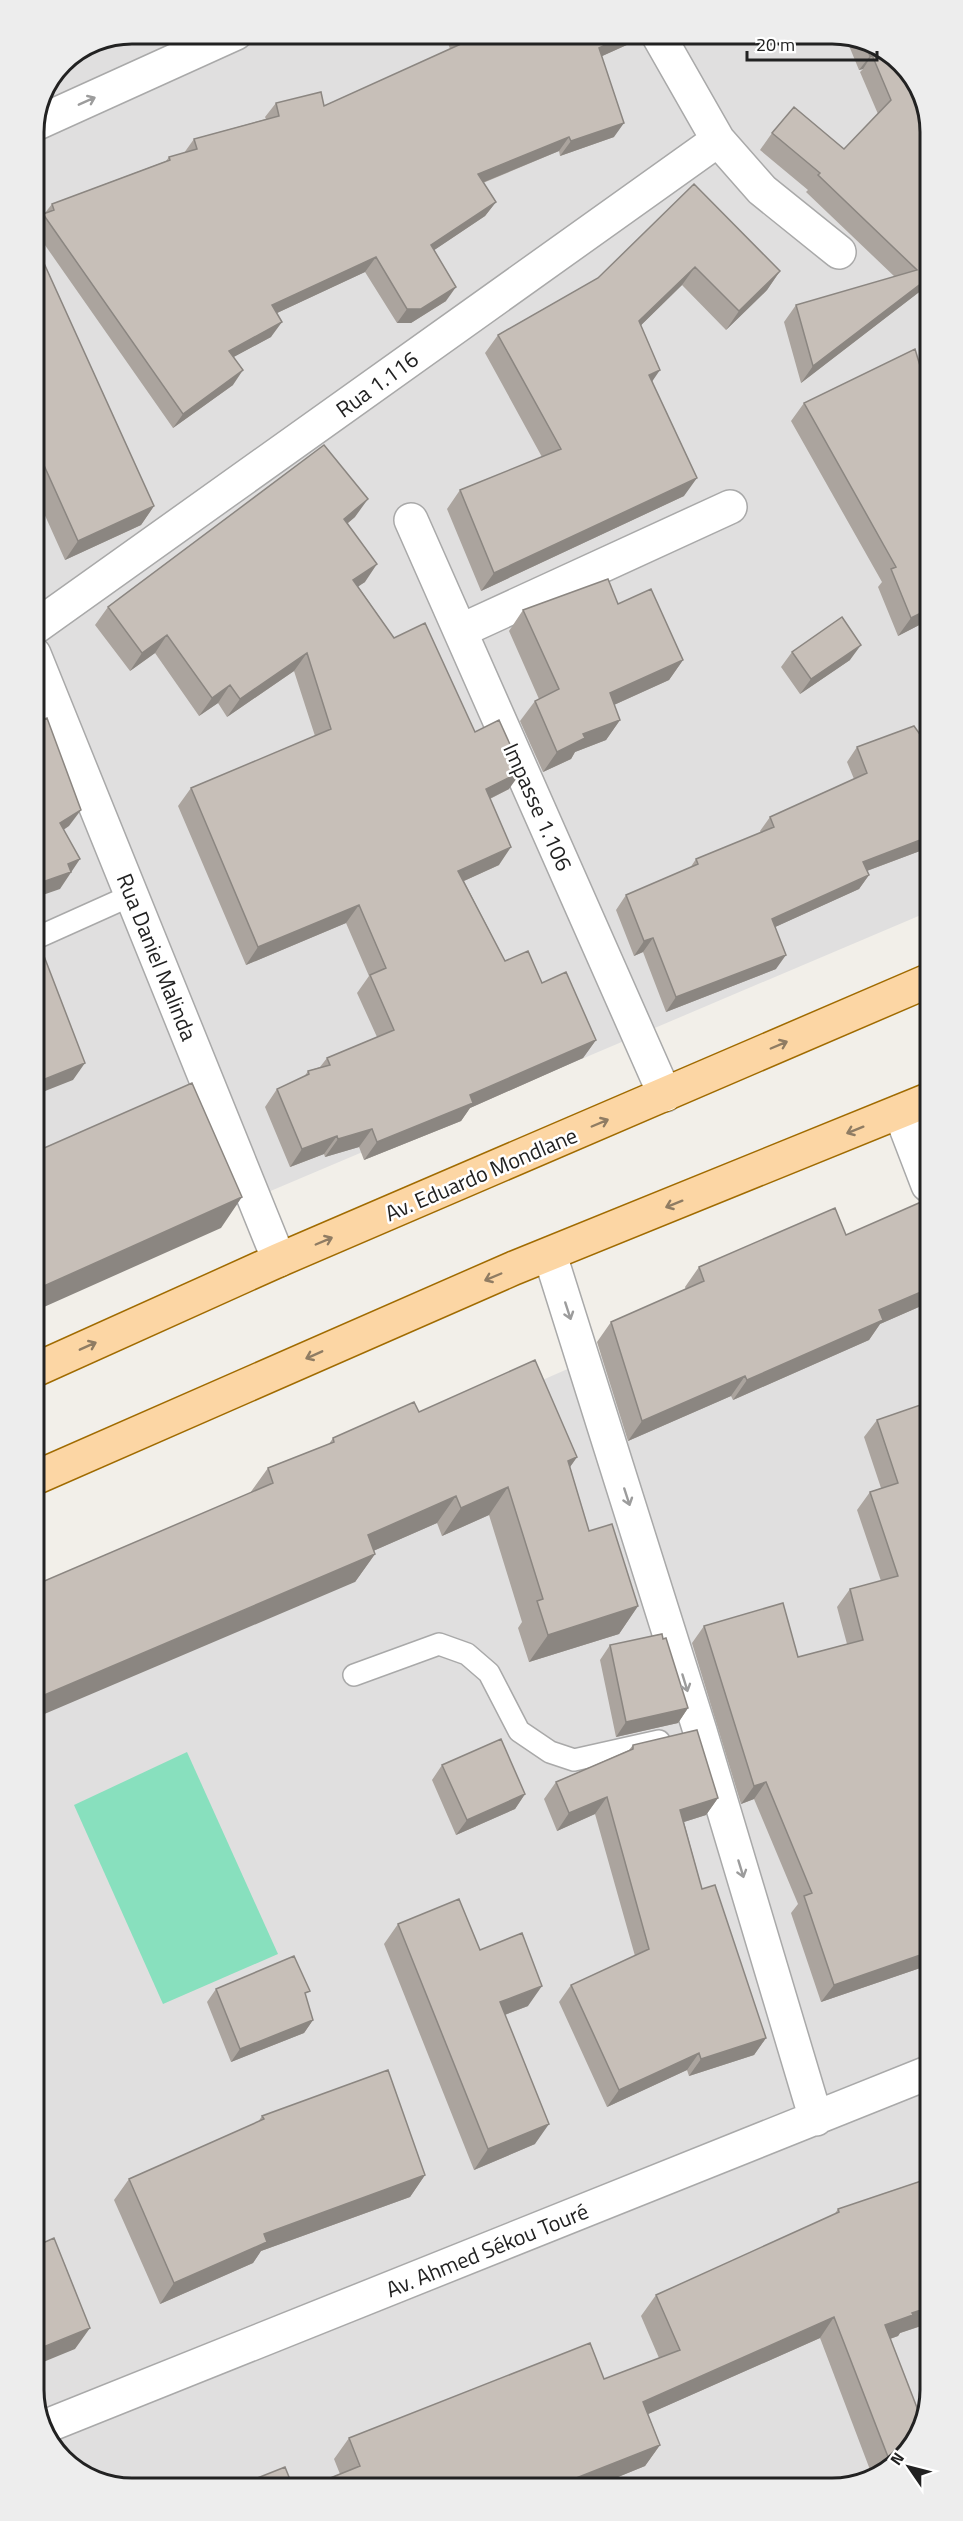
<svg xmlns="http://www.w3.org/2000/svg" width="963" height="2521" viewBox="0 0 963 2521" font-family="'Titillium Web',sans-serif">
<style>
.residential{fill:#e0dfdf}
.pitch{fill:#88e0be}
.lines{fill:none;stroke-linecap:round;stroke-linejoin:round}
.lane-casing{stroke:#a9a9a9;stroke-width:24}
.street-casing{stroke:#a9a9a9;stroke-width:36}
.primary-casing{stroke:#a06b00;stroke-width:36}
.lane{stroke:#fff;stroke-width:21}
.street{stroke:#fff;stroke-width:33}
.primary{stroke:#fcd6a4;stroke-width:33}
.wall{fill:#aba49e}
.shaded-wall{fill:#8b8681}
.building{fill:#c7bfb8;stroke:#8b8681;stroke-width:1.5}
.oneway{stroke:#9c9c9c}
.oneway2{stroke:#8f7c63}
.labels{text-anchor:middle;stroke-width:5;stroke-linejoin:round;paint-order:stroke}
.street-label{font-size:22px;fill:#222;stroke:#fff}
.rim{fill:none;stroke:#222;stroke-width:3}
</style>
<rect width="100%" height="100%" fill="#f2efe9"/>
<path class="residential" d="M131,33H839L896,57L927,105L928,912L35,1291L33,125L62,61Z
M928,1210L930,2390L910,2449L858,2485L124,2488L67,2464L36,2416L35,1604Z"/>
<path class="pitch" d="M187,1752L278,1954L163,2004L74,1805Z"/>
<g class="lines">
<defs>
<path id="lane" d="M34,939L132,895
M354,1675L439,1644L467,1654L489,1673L519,1731L550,1752L574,1760L659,1741"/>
<path id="street" d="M657,33L718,140L762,190L839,252
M33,125L236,33
M411,520L665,1095
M34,628L718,140
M460,631L730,507
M34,654L279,1260
M900,1112L928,1185
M550,1255L700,1731L816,2119
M44,2427L930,2072"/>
<path id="primary" d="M35,1370L279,1260L928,981
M35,1478L514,1268L928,1100"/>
</defs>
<use href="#lane" class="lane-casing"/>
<use href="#street" class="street-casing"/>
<use href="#primary" class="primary-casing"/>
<use href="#lane" class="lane"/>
<use href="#street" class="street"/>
<use href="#primary" class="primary"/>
</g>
<path class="wall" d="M449,33H643L640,39L602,56L614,137L560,156L559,151L483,183L496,202L485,216L434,250L446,301L411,323H397L365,272L277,313L271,337L233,357V385L173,428L33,228L52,204L166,161L169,157L184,153L194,139L266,119L265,117L276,103L324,106L450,49L446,37Z
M845,36L893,56L882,61L927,105V286L801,383L784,322L796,305L895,277L806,192L808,190L760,150L772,133L844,149L878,114L860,72L863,69L859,70Z
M694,184L780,271L767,290L726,330L682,285L641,325L652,381L684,496L481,591L447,509L460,490L542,457L485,353L498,335L598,278Z
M33,239L154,506L141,525L65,560L34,491Z
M804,403L927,621L898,636L878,587L882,582L791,421Z
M355,517L348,523L365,582L358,586L394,638L475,732L509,789L490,799L499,865L464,881L505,961L542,983L596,1040L583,1058L470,1108L461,1121L364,1160L359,1147L325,1157L324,1154L290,1167L265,1107L277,1089L304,1077L308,1071L320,1067L327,1058L377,1037L357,993L369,976L346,923L246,965L178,806L191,788L315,736L294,671L227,717L218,703L199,716L155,653L130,671L95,625L108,607Z
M618,604L683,660L669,680L614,705L620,720L606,740L575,752L571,759L543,772L520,721L535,701L539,699L509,631L523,610Z
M792,652L850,660L800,694L781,667Z
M857,747L928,848L867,871L869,875L859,889L775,927L776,969L666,1012L643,952L634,956L616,910L626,895L690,868L696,859L761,833L760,831L770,817L854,779L847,762Z
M928,1201V1303L880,1324L869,1340L733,1400L731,1396L628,1441L597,1342L611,1322L686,1290L685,1287L699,1267L846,1235Z
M929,1402V1965L821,2002L791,1913L798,1904L754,1799L741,1804L692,1643L704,1626L798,1657L847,1644L837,1607L850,1589L881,1581L857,1510L870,1492L881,1488L864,1437L877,1420Z
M419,1412L577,1457L570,1467L589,1531L638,1606L619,1634L529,1662L518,1628L522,1622L489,1515L442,1536L437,1523L373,1551L375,1554L355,1582L250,1493L268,1468L329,1444L333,1438Z
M663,1639L688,1708L678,1723L616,1737L600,1660L610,1645Z
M633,1745L718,1798L706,1815L684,1822L702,1889L766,2038L754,2055L689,2076L687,2070L607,2107L559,2002L571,1985L635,1956L595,1814L557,1831L544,1799L556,1782L629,1750Z
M442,1765L525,1794L515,1809L456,1835L432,1780Z
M398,1924L480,1950L528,2006L505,2015L535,2144L474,2170L384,1944Z
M216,1989L306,1997L313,2020L304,2033L231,2062L207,2002Z
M262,2116L425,2175L410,2197L261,2251L253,2263L160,2304L114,2200L129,2179L258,2122Z
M930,2178V2323L900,2333L898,2336L890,2339L910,2449L872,2475L820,2338L648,2414L660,2445L645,2466L596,2486L308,2487L340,2474L334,2459L349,2438L604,2379L659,2358L641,2316L656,2295L834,2215L838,2209Z"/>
<path class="shaded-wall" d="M630,33H643L640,39L589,62L599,48Z
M691,33H728V34L689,37Z
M881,51L893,56L876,63L872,55L863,69L859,70L870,56Z
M624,123L614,137L560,156L571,141Z
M569,137L559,151L467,189L478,174Z
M496,202L485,216L421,259L431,245Z
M376,257L365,272L262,320L272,305Z
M695,267L682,285L626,340L639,321Z
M780,271L767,290L726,330L739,311Z
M927,279V286L801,383L813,366Z
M456,287L446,301L411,323H397L407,309Z
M282,322L271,337L219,365L229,351Z
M243,370L233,385L173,428L183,414Z
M660,370L647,389L649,375Z
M697,478L684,496L481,591L494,573Z
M368,499L355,517L332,536L344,519Z
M154,506L141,525L65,560L78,541Z
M377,564L365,582L341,598L353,580Z
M927,610V621L898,636L911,618Z
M167,635L155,653L130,671L142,653Z
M861,645L850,660L800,694L811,679Z
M307,653L294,671L227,717L240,699Z
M683,660L669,680L596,713L610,693Z
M230,685L218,703L199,716L212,698Z
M620,720L606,740L575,752L571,759L543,772L557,752L583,734Z
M522,771L509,789L473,807L486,789Z
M81,810L69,826L49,840L60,823Z
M928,837V848L853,876L863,862Z
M511,847L499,865L446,889L458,871Z
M80,859L60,889L34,898V885L68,864Z
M869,875L859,889L762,933L772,919Z
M359,905L346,923L246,965L258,947Z
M653,938L643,952L634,956L644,941Z
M786,955L776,969L666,1012L676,997Z
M596,1040L583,1058L470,1108L461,1121L364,1160L377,1142L470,1095Z
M85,1063L73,1080L35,1095V1083Z
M372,1129L359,1147L325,1157L338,1139Z
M337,1136L324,1154L290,1167L302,1149Z
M242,1197L221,1228L35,1311V1290Z
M928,1289V1303L880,1324L869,1340L733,1400L747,1380L879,1310Z
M745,1376L731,1396L628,1441L642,1421Z
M577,1457L558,1484L568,1461Z
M508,1487L489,1515L442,1536L461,1508Z
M456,1496L437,1523L348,1562L368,1535Z
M375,1554L355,1582L35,1718V1699Z
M638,1606L619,1634L529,1662L548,1635Z
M688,1708L678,1723L616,1737L626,1722Z
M766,1782L754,1799L741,1804L754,1786Z
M525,1794L515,1809L456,1835L467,1820Z
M607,1797L595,1814L557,1831L569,1813Z
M718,1798L706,1815L668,1827L680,1810Z
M929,1952V1965L821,2002L834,1985Z
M542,1986L528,2006L486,2022L500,2002Z
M313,2020L304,2033L231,2062L240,2049Z
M766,2038L754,2055L689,2076L701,2059Z
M699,2053L687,2070L607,2107L619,2090Z
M549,2124L535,2144L474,2170L488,2149Z
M425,2175L410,2197L261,2251L253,2263L160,2304L174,2283L264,2234Z
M930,2307V2323L900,2333L898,2336L870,2346L885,2325L912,2313Z
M834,2317L820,2338L628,2423L643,2402Z
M90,2328L75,2349L36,2365V2350Z
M660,2445L645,2466L596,2486H571L576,2478Z"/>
<path class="building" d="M460,33H630L599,48L624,123L571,141L569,137L478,174L496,202L431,245L456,287L421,309H407L376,257L272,305L282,322L229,351L243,370L183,414L43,214L54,210L52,204L170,160L169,157L197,149L194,139L279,116L276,103L321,92L324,106L463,43Z
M865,44L881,51L870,56Z
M872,55L906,73L927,105V279L813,366L796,305L917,270L818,175L820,173L772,133L794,107L844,149L891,100Z
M694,184L780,271L739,311L695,267L639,321L660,370L649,375L697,478L494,573L460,490L561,449L498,335L598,278Z
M33,239L154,506L78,541L38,452L34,441Z
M915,349L927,389V610L911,618L891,569L896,567L804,403Z
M324,445L368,499L344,519L377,564L353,580L394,638L425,623L475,732L499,720L522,771L486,789L511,847L458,871L505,961L528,951L542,983L566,972L596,1040L470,1095L473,1103L377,1142L372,1129L338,1139L337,1136L302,1149L277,1089L309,1074L308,1071L330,1065L327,1058L394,1030L370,975L386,968L359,905L258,947L191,788L331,729L307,653L240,699L230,685L212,698L167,635L142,653L108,607Z
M608,579L618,604L651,589L683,660L610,693L620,720L583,734L585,738L557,752L535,701L559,689L523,610Z
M842,617L861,645L811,679L792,652Z
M34,693L45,719L47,718L81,810L60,823L80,859L68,864L71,872L34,885Z
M914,726L924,740L928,749V837L863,862L869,875L772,919L786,955L676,997L653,938L644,941L626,895L698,864L696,859L774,827L770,817L867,773L857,747Z
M34,930L85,1063L35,1083Z
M192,1083L242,1197L35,1290V1152Z
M928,1199V1289L879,1310L883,1320L747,1380L745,1376L642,1421L611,1322L704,1281L699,1267L835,1208L846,1235Z
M535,1360L577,1457L568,1461L589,1531L612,1524L638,1606L548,1635L537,1601L543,1599L508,1487L461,1508L456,1496L368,1535L375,1554L35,1699V1585L273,1483L268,1468L334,1442L333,1438L414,1402L419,1412Z
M929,1402V1952L834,1985L804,1896L812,1893L766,1782L754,1786L704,1626L783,1603L798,1657L863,1640L850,1589L898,1576L870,1492L898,1483L877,1420Z
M662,1634L663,1639L666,1638L688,1708L626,1722L610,1645Z
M697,1730L718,1798L680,1810L702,1889L715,1885L766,2038L701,2059L699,2053L619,2090L571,1985L649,1949L607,1797L569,1813L556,1782L633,1749V1745Z
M501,1739L525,1794L467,1820L442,1765Z
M459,1899L480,1950L522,1933L542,1986L500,2002L549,2124L488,2149L398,1924Z
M294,1956L310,1991L305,1993L313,2020L240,2049L216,1989Z
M388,2070L425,2175L264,2234L267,2242L174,2283L129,2179L264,2119L262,2116Z
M930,2178V2307L912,2313L913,2315L885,2325L921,2418L910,2449L890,2462L834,2317L643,2402L660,2445L576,2478L575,2486L308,2487L360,2466L349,2438L590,2343L604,2379L680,2350L656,2295L839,2212L838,2209Z
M54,2238L90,2328L36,2350V2246Z
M285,2467L293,2487H235Z"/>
<defs><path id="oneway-shaft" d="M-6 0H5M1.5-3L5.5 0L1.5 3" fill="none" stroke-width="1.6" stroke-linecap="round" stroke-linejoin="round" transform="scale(1.5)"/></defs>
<g class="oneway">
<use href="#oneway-shaft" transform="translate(87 101) rotate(-24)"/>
<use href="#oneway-shaft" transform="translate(568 1311) rotate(72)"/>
<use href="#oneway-shaft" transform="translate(627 1497) rotate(72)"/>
<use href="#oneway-shaft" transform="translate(685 1683) rotate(73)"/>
<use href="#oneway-shaft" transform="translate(741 1869) rotate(73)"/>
</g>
<g class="oneway2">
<use href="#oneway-shaft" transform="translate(779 1045) rotate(-23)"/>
<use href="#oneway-shaft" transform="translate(600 1123) rotate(-23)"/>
<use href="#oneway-shaft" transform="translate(855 1130) rotate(158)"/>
<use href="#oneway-shaft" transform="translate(674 1204) rotate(158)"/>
<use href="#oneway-shaft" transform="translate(324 1241) rotate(-23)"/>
<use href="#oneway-shaft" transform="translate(493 1277) rotate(157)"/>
<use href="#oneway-shaft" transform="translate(88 1346) rotate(-24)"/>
<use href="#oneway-shaft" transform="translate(314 1355) rotate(156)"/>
</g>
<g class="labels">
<g class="street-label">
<text transform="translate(377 384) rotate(-36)" y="8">Rua 1.116</text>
<text transform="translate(538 807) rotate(66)" y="8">Impasse 1.106</text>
<text transform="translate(157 957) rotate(68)" y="8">Rua Daniel Malinda</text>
<text transform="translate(481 1174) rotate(-23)" y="8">Av. Eduardo Mondlane</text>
<text transform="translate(487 2250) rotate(-22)" y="8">Av. Ahmed Sékou Touré</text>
</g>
</g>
<path d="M0 0H963V2521H0ZM132 44H832A88 88 0 0 1 920 132V2390A88 88 0 0 1 832 2478H132A88 88 0 0 1 44 2390V132A88 88 0 0 1 132 44Z" fill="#ededed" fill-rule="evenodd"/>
<path class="rim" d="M132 44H832A88 88 0 0 1 920 132V2390A88 88 0 0 1 832 2478H132A88 88 0 0 1 44 2390V132A88 88 0 0 1 132 44Z"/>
<g transform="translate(909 2467) rotate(305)" stroke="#ffffff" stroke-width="4.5" paint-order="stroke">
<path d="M0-4.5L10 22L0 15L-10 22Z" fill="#222222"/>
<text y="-9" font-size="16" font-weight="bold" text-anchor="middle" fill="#222222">N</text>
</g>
<path d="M747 51v9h130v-9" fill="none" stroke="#222222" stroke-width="3"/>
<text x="756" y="51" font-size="18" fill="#222222" stroke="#ffffff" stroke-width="4.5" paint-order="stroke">20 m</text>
</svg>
